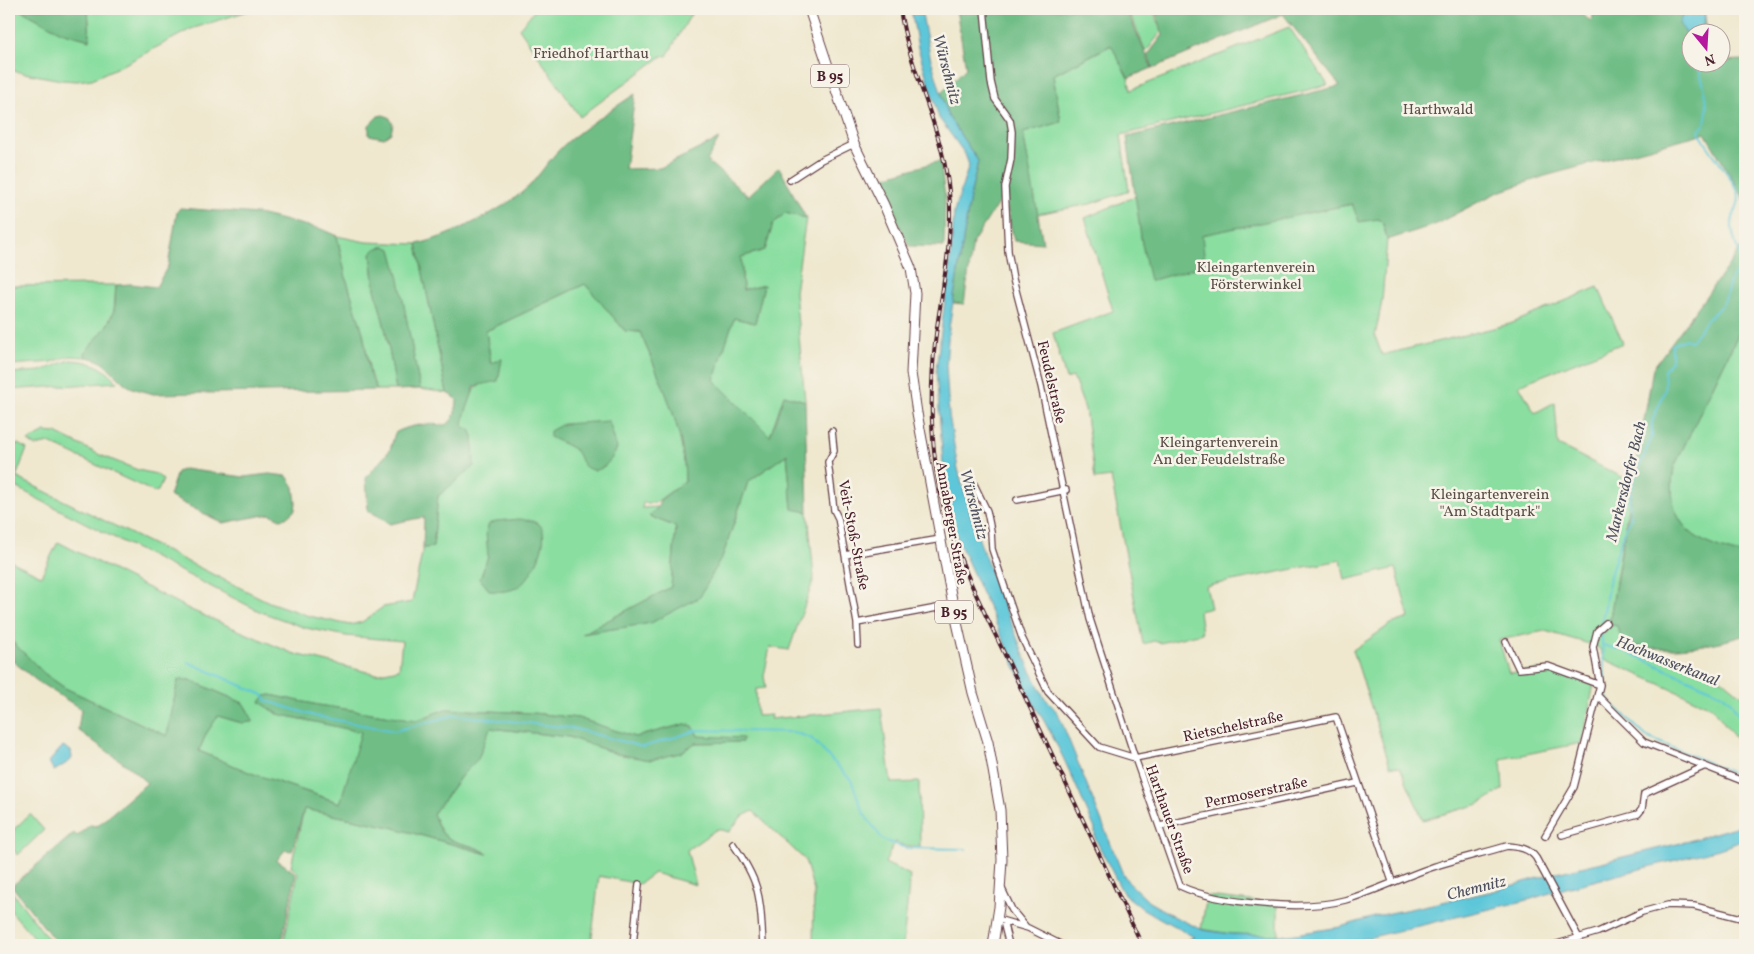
<svg xmlns="http://www.w3.org/2000/svg" width="1754" height="954" viewBox="0 0 1754 954" font-family="Vollkorn,serif">
<style>
.green{fill:#8adea0;stroke:#6a7e66;fill-rule:evenodd}
.forest{fill:#6fbd86;stroke:#5c6e58}
.water{fill:#5dc7d9;stroke:#547382}
.lines{fill:none;stroke-linecap:round;stroke-linejoin:round}
.stream{stroke:#5dc7d9;stroke-width:2}
.street-casing{stroke:#633d44;stroke-width:8}
.primary-casing{stroke:#633d44;stroke-width:11}
.street{stroke:#fff;stroke-width:5.5}
.primary{stroke:#fff;stroke-width:9}
.rail-casing{stroke:#4a1f2b;stroke-width:4}
.rail{stroke:#f7f3e8;stroke-width:2;stroke-dasharray:5.5;stroke-linecap:butt}
.labels{text-anchor:middle;stroke-width:5;stroke-linejoin:round;paint-order:stroke}
.shield{fill:#f7f3e8;stroke:#7e5f64;stroke-width:1}
.shield-label{font-size:14px;font-weight:bold;fill:#4a1f2b}
.park-label{font-size:15px;fill:#5a4f48;stroke:#f7f3e8}
.street-label{font-size:15px;fill:#4a1f2b;stroke:#f7f3e8}
.water-label{font-size:16px;font-style:italic;fill:#50515f;stroke:#f7f3e8}
</style>
<rect width="100%" height="100%" fill="#f7f3e8"/>
<filter id="ink" filterUnits="userSpaceOnUse"><feTurbulence type="fractalNoise" baseFrequency=".02" numOctaves="2"/><feDisplacementMap in="SourceGraphic" scale="10" xChannelSelector="R" yChannelSelector="G"/><feConvolveMatrix kernelMatrix="1 2 1 2 8 2 1 2 1" color-interpolation-filters="sRGB"/></filter>
<filter id="wash" filterUnits="userSpaceOnUse"><feTurbulence type="fractalNoise" baseFrequency=".0096" numOctaves="4" result="noise"/><feDisplacementMap in="SourceGraphic" scale="20" xChannelSelector="R" yChannelSelector="G"/><feGaussianBlur stdDeviation="1.12" result="paint"/><feColorMatrix in="noise" values="0 0 0 0 0 0 0 0 0 0 0 0 0 0 0 0 0 1.4 0 .05"/><feComposite in="paint" operator="in"/></filter>
<g filter="url(#wash)">
<rect width="100%" height="100%" fill="#efe8cf"/>
<path class="green" d="M9,9H19L61,32L90,40L88,9H254L191,29L127,63L92,79L77,81L61,80L9,70Z
M536,9H694L667,56H662L580,117L519,28Z
M1128,9H1153L1161,32L1146,52Z
M1289,27L1328,85L1121,135L1129,191L1090,204L1037,214L1023,133L1061,122L1053,75L1112,45L1128,78L1131,90Z
M1136,196L1142,244L1353,204L1383,223L1387,240L1382,301L1375,336L1382,355L1510,324L1598,287L1623,343L1519,385L1535,413L1555,402L1558,445L1632,482L1609,624L1617,626L1624,644C1666,655 1715,666 1745,699V747L1741,746L1713,708L1604,659L1599,648L1593,645L1545,631L1499,640L1509,673L1548,669L1594,684L1582,743L1501,759L1503,789L1479,804L1423,820L1400,767L1390,766L1353,650L1391,624L1409,618L1396,568L1345,580L1341,560L1206,586L1211,608L1199,611L1202,633L1160,643L1154,641L1143,644L1111,477L1095,479L1085,409L1073,377L1066,379L1053,333L1113,311L1085,218Z
M785,213L806,218L795,292L805,401L784,395L770,437L713,380L734,318L755,323L764,285L743,290L741,257L765,250L773,224Z
M337,236L366,242L417,244L447,393L420,389L411,343L375,249L371,253L375,289L386,332L396,390H377L370,374L363,333L346,278Z
M585,284L625,331L640,332C660,380 685,428 685,481L655,503H643L642,508L658,507L650,516L676,527L671,587L584,633L651,623L723,555L748,482L787,454L792,508L808,512L814,578L789,650L770,647L764,676L766,688L756,689L757,716L771,715L770,719L881,708L891,783L919,782L920,846H905L895,842L885,863L910,875L903,945H813L814,891L805,860L753,811L741,817L729,832L717,829L687,850L696,885L654,873L639,884L599,876L591,945H283L298,873L291,866L304,809L391,827L487,854C475,843 456,846 444,835C439,830 436,820 433,814L462,775L478,759L489,728L569,737L617,754L680,753L695,743L742,742L698,736L693,726L685,724L635,737L578,718L533,713L446,709L417,720L318,705L271,695L265,696L261,702L278,714L362,732L341,803L251,773L199,751L206,734L218,716L242,723L248,711L243,703L190,680H178L167,736L65,688L45,674L9,638V560L41,576L58,542L191,610L292,653L375,674L399,669L402,641L346,636L306,628L261,612L38,499L9,483V447L18,444L27,449L16,477L269,602L309,616L350,625L362,622L383,607L412,602L423,548L433,547L438,496L474,466C471,454 466,441 463,429C459,401 484,377 502,359L491,363L486,331ZM496,521L490,591L480,579C483,572 487,564 488,556C490,541 479,529 496,521Z
M93,285H116L114,310L105,329L85,353L86,357L70,356L52,362L9,365V286Z
M1745,320V555C1694,544 1664,525 1674,467Z
M70,360C91,361 103,366 117,382L9,390V373L41,371Z
M45,432L56,433L100,455L138,470L156,474L163,480L158,491L154,492L49,443L35,446L28,441Z
M30,814L44,830L18,855L9,845V834Z
M9,888L53,945H40L11,911L9,908Z
M1207,896L1278,904V936L1231,934L1201,929Z"/>
<path class="forest" d="M19,9H88L90,40L61,32Z
M956,9H1126L1152,68L1128,78L1111,45L1053,75L1061,122L1023,133L1043,243L1014,241L1004,194L973,242L964,304L953,303L970,197L978,161L948,116L940,94L966,68Z
M1155,9H1577L1591,22L1595,9H1704L1707,32H1692V62L1745,60V200L1705,133L1545,176L1496,193L1434,225L1387,240L1383,223L1378,219L1359,222L1352,204L1202,235L1205,265L1150,281L1142,244L1127,137L1340,86L1283,14L1153,68L1148,55L1163,35Z
M635,94L625,169L660,168L719,139L707,161L748,196L779,167L806,218L785,213L773,224L765,250L741,257L743,290L764,285L755,323L734,318L714,380L770,436L784,395L805,401L808,512L792,509L787,454L748,482L723,555L700,597L651,623L582,634L671,587L676,527L649,516L658,507L660,500L685,481C685,428 660,380 640,332L625,331L585,284L486,331L491,363L502,359L498,381L475,386L464,417L463,427L470,429L473,436L474,466L438,496L433,547L423,548L424,517L390,524L368,510L366,478L390,450L395,433C405,427 417,425 429,424C434,423 439,426 444,425C454,424 457,407 457,399L447,393L417,244C447,238 510,207 531,184C545,168 555,151 572,138C592,122 614,108 635,94Z
M383,115L389,117L393,124L391,133L384,138L369,135V125L378,116Z
M940,161L945,196L944,247L909,246L877,179Z
M180,208L258,214L321,229L337,236L346,278L363,333L370,374L377,390L153,394C145,391 134,390 127,385C112,374 106,359 86,357L85,353C94,339 110,327 114,310C116,302 115,293 116,285L131,284L156,287L168,266L177,212Z
M1745,243V320L1674,467C1664,525 1694,544 1745,555V635C1711,647 1659,653 1624,644L1617,626L1609,624L1653,368Z
M385,246L391,249L399,279L420,389L396,390L386,332L375,289L371,253L375,249Z
M609,421L617,448C613,458 600,478 586,467C580,463 580,455 575,450C569,445 557,441 550,437V431L563,424Z
M184,469L244,477L269,474L287,476L294,487L296,503L295,510L286,518L280,519L270,514L223,523L169,496L177,472Z
M520,519C526,520 534,520 539,524C552,536 534,573 523,583C513,592 502,592 490,591L480,579L488,556L486,532L489,524L496,521Z
M9,638L45,674L65,688L167,736L178,680H190L243,703L253,720L252,722L242,723L218,716L206,734L199,751L251,773L340,803L361,732L278,714L260,702L265,696L271,695L318,705L417,720L446,709L533,713L578,718L635,737L685,724L693,726L698,736L743,738L742,742L695,743L680,753L650,760L617,754L569,737L490,728L478,759L462,775L433,814C436,820 439,830 444,835C457,846 475,844 488,854L391,827L304,809L292,851L285,850L277,860L296,873L281,945H58L12,886L74,833L77,836L90,825L97,826L147,783L129,767L78,730L81,709L37,681L9,658Z"/>
<path class="water" d="M911,9H921L930,56L948,116L978,161L970,197L949,327L946,365L949,415L958,469L972,520L993,578L1028,665L1044,697L1058,713L1122,872L1128,882L1149,902L1177,918L1203,930L1231,934L1289,935L1340,927L1381,915L1489,892L1556,873L1685,842L1745,824V840L1719,849L1566,888L1528,900L1338,945H1176L1194,937L1143,909L1123,893L1095,838V829C1079,793 1064,756 1044,721C1038,710 1030,700 1025,688L957,538L945,491L936,370L951,253L954,212L969,165L965,154L939,118L918,48Z
M1684,9H1704C1706,24 1704,28 1691,34L1685,32L1679,24Z
M63,746L71,751L72,758L70,761L54,771L49,762Z"/>
<g class="lines">
<path class="stream" d="M1691,38L1692,41
M1697,62C1702,82 1711,102 1705,122
M1704,125L1699,130C1700,140 1732,176 1738,192C1742,206 1731,213 1732,226C1732,238 1739,252 1743,263
M1602,622L1610,576L1623,533L1631,518L1629,502L1634,479L1652,437V421L1665,391L1664,370L1672,361V345L1685,339L1691,341L1707,320L1721,306L1725,300L1730,281L1745,262
M1601,632L1607,699L1647,737L1745,778
M1603,645L1627,652L1722,694L1730,701L1745,725
M188,662L263,695L267,701L315,716L395,731L455,715L572,728L643,747L698,730L793,732L811,738L851,780L864,814L883,840L906,848L966,849"/>
</g>
</g>
<g filter="url(#ink)">
<g class="lines">
<defs>
<path id="street" d="M984,9L991,82L995,99L1010,120L1012,132L1011,159L1005,187L1008,251L1013,279L1041,386L1090,619L1135,758L1336,717L1392,881
M790,180L821,160L854,144
M832,431L834,451L828,462L834,510L838,518L845,555L857,623L858,645
M972,480L987,511L991,531L992,549L1010,603L1022,638L1048,692L1099,747L1135,758L1180,886C1218,904 1305,911 1345,900C1374,892 1401,878 1430,868C1455,859 1481,854 1507,846C1519,847 1529,848 1536,858L1579,938
M1017,500L1066,490
M845,555L941,539
M857,623L953,605
M1506,642L1519,669L1548,666L1600,685
M1598,696L1644,742L1745,782
M1160,826L1357,783
M1562,835L1638,814L1642,809L1644,794L1703,767
M1545,836L1574,787L1600,685L1593,647L1597,631L1606,623
M733,844C762,885 760,898 763,945
M1002,889L1012,910L1026,927
M997,919L1028,928L1062,945
M1003,921L1009,945
M633,945L639,884
M1554,945L1598,932L1642,912L1668,905L1694,906L1745,919"/>
<path id="primary" d="M809,9L854,144L884,205L911,268L915,293L911,373L917,413L953,605L973,693L988,742L1000,810L1002,860L999,907L993,945"/>
</defs>
<use href="#street" class="street-casing"/>
<use href="#primary" class="primary-casing"/>
<use href="#street" class="street"/>
<use href="#primary" class="primary"/>
<defs>
<path id="rail" d="M900,9C910,77 947,133 950,205C951,249 942,291 936,334C929,391 930,455 945,512C960,569 990,622 1015,676C1057,766 1100,855 1142,945"/>
</defs>
<use href="#rail" class="rail-casing"/>
<use href="#rail" class="rail"/>
</g>
</g>
<g class="labels">
<g class="shield">
<rect x="811" y="64.5" width="38" height="23" rx="4"/>
<rect x="935" y="600.5" width="38" height="23" rx="4"/>
</g>
<g class="shield-label">
<text x="830" y="81">B 95</text>
<text x="954" y="617">B 95</text>
</g>
<g class="park-label">
<text x="591" y="58">Friedhof Harthau</text>
<text x="1438" y="114">Harthwald</text>
<text x="1256" y="272">Kleingartenverein<tspan x="1256" dy="17">Försterwinkel</tspan></text>
<text x="1219" y="447">Kleingartenverein<tspan x="1219" dy="17">An der Feudelstraße</tspan></text>
<text x="1490" y="499">Kleingartenverein<tspan x="1490" dy="17">"Am Stadtpark"</tspan></text>
</g>
<g class="street-label">
<text transform="translate(1052 382) rotate(77)" y="5">Feudelstraße</text>
<text transform="translate(952 523) rotate(80)" y="5">Annaberger Straße</text>
<text transform="translate(854 535) rotate(79)" y="5">Veit-Stoß-Straße</text>
<text transform="translate(1233 726) rotate(-12)" y="5">Rietschelstraße</text>
<text transform="translate(1256 792) rotate(-12)" y="5">Permoserstraße</text>
<text transform="translate(1170 819) rotate(70)" y="5">Harthauer Straße</text>
</g>
<g class="water-label">
<text transform="translate(948 69) rotate(75)" y="6">Würschnitz</text>
<text transform="translate(1625 481) rotate(-76)" y="6">Markersdorfer Bach</text>
<text transform="translate(975 504) rotate(75)" y="6">Würschnitz</text>
<text transform="translate(1668 660) rotate(22)" y="6">Hochwasserkanal</text>
<text transform="translate(1476 887) rotate(-14)" y="6">Chemnitz</text>
</g>
</g>
<rect width="1754" height="954" fill="none" stroke="#f7f3e8" stroke-width="30"/>
<g transform="translate(1706 48) rotate(162)"><circle r="24" fill="#f7f3e8" stroke="#b29e9c"/>
<path d="M0-4L9 19L0 12L-9 19Z" fill="#b5179e"/>
<text y="-8" font-size="14" font-weight="bold" text-anchor="middle" fill="#4a1f2b">N</text>
</g>
</svg>
